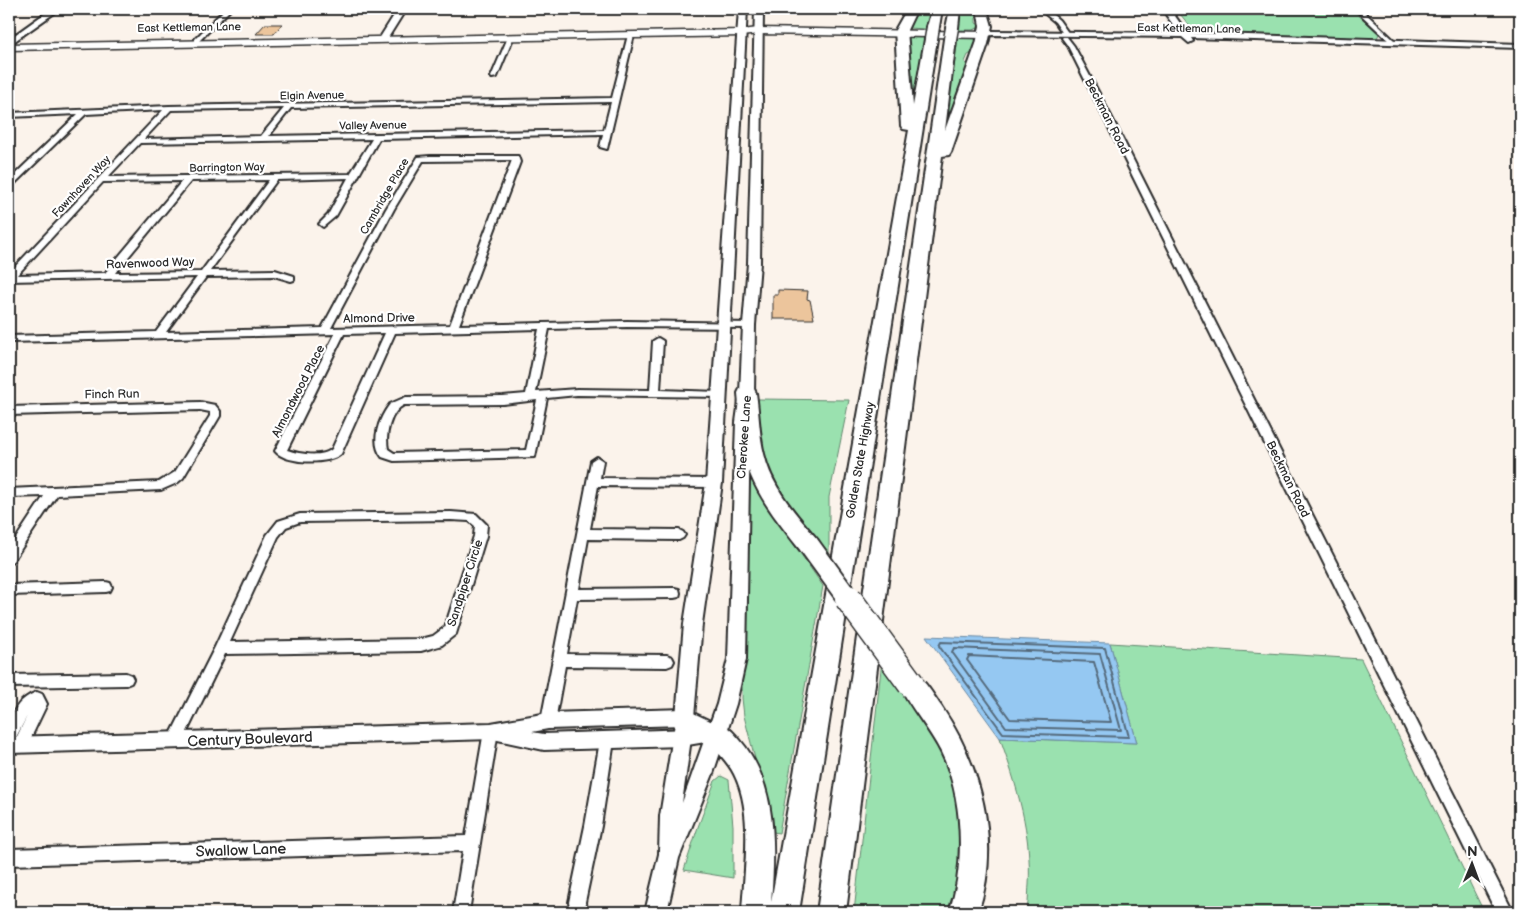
<svg xmlns="http://www.w3.org/2000/svg" width="1529" height="921" viewBox="0 0 1529 921" font-family="'Balsamiq Sans',sans-serif">
<style>
.green{fill:#9ae1af;stroke:#62866d}
.water{fill:#95c8f2;stroke:#6b89a2}
.lines{fill:none;stroke-linecap:round;stroke-linejoin:round}
.shore{stroke:#556a7b;stroke-width:2}
.building{fill:#ecc59c;stroke:#2b2b2b}
.minor-casing{stroke:#2b2b2b;stroke-width:4}
.tertiary-casing{stroke:#2b2b2b;stroke-width:4}
.secondary-casing{stroke:#2b2b2b;stroke-width:4}
.primary-casing{stroke:#2b2b2b;stroke-width:3}
.motorway-casing{stroke:#2b2b2b;stroke-width:4}
.minor{fill:#fff;fill-rule:evenodd}
.tertiary{fill:#fff;fill-rule:evenodd}
.secondary{fill:#fff;fill-rule:evenodd}
.primary{fill:#fff;fill-rule:evenodd}
.motorway{fill:#fff;fill-rule:evenodd}
.motorway-bridge-far2-casing{stroke:#2b2b2b;stroke-width:15;stroke-linecap:butt}
.motorway-bridge-far1-casing{stroke:#2b2b2b;stroke-width:24;stroke-linecap:butt}
.motorway-bridge-casing{stroke:#2b2b2b;stroke-width:29;stroke-linecap:butt}
.motorway-bridge-far2{stroke:#fff;stroke-width:12}
.motorway-bridge-far1{stroke:#fff;stroke-width:20}
.motorway-bridge{stroke:#fff;stroke-width:26}
.labels{text-anchor:middle;stroke-width:4.5;stroke-linejoin:round;paint-order:stroke}
.far-street-label{font-size:11px;fill:#2b2b2b;stroke:#fff}
.street-label{font-size:12px;fill:#2b2b2b;stroke:#fff}
.near-street-label{font-size:15px;fill:#2b2b2b;stroke:#fff}
</style>
<rect width="100%" height="100%" fill="#fbf3eb"/>
<filter id="ink" filterUnits="userSpaceOnUse"><feTurbulence type="fractalNoise" baseFrequency=".02" numOctaves="2"/><feDisplacementMap in="SourceGraphic" scale="10" xChannelSelector="R" yChannelSelector="G"/><feConvolveMatrix kernelMatrix="1 2 1 2 8 2 1 2 1" color-interpolation-filters="sRGB"/></filter>
<g filter="url(#ink)">
<path class="green" d="M915,9H930L927,29L908,28Z
M961,9H977L979,15L976,18V23L980,25L979,28L972,30H959Z
M1176,9H1352L1379,34L1377,38L1206,33L1193,30Z
M906,37H925L913,103L910,53L906,51Z
M958,38H973L977,40L972,53L968,55L965,62L967,66L951,118H947Z
M758,399L849,400L829,497V557C805,528 767,479 760,442C757,428 759,413 758,399Z
M748,474H752L782,527L823,586L779,833L766,831L761,782L744,716L742,698Z
M1110,643L1361,659L1484,912H1026C1029,904 1028,894 1029,885C1032,834 1017,786 1000,738L1137,743Z
M882,660L936,730L961,798L960,874L948,912H854Z
M721,776L729,780L733,826V878L684,870L698,827L715,781Z"/>
<path class="water" d="M926,636L1110,643L1137,743L1000,738Z"/>
<g class="lines">
<path class="shore" d="M941,642L1105,648L1129,737L1003,733L939,646Z
M954,648L1100,654L1121,730L1006,727L952,652Z
M969,656L1094,662L1111,722L1010,719L967,660Z"/>
</g>
<path class="building" d="M265,24H282L274,34H256Z
M778,290L808,291L807,299L810,300L814,319H773V295H778Z"/>
<g class="lines">
<defs>
<path id="minor" d="M52,9H186L183,11L50,12L49,11Z
M225,9H231L199,41H195V39Z
M1039,9H1046L1059,20L1069,34L1068,35H1064L1055,22Z
M1355,9H1361L1395,41V43H1391Z
M631,33L634,35L607,149L600,147L603,134L379,139L336,216L323,227L319,224L328,215L348,178L277,180L210,271L275,270L294,276V280L291,281L274,276L206,277L166,332L322,328L386,209L418,157L430,156H518L520,162L459,325L627,321L752,323L754,325L749,328L627,327L549,329L536,392L577,389L650,390L653,341L658,338L663,341L660,390L719,392L724,395L723,397L577,395L547,398L535,457L394,461L382,457C370,442 379,418 390,404L406,397L503,396L526,394L539,329L395,333L341,454C329,465 285,464 275,451L335,334L9,342V336L156,332L197,277L9,281V273L163,110L86,114L12,186H9V180L78,114L9,117V113L169,106L612,98L628,35ZM611,102L604,130L269,136L291,108ZM284,108L261,136L144,139L171,110ZM372,139L350,174L108,177L140,143ZM512,160L450,325L331,328L394,209L423,161ZM269,180L201,272L115,273L191,181ZM182,181L105,273L17,275L103,182ZM385,333L332,449C322,458 299,454 287,450L344,334ZM537,400L526,450L394,453L388,449C385,435 390,412 404,405L503,404Z
M509,35L514,36L497,77L492,78L491,77Z
M1063,37H1067L1074,46L1111,116L1513,912H1496L1103,116L1068,46L1062,38Z
M200,402L215,405L220,411V416L183,478L177,483L161,490L57,495L13,561L9,563V549L44,496L9,497V489L159,482L175,472L210,416V412L200,410L9,415V407Z
M597,457L603,461L600,478L714,479L720,483L714,487L598,486L590,529L679,530L683,532L685,535L683,538L679,540L588,539L579,589L674,588L679,589L680,593L679,597L674,598L577,599L567,654L667,655L672,657L674,661L672,665L667,667L565,666L555,721L553,725L548,727L543,725L541,721L591,461Z
M451,512L476,514L487,525L486,536L456,634L442,645L421,651L225,654L180,746L175,748L170,746L168,741L170,736L215,647L267,535L278,521L300,514ZM451,520L469,521L475,526L474,536L445,627L433,636L421,639L230,642L278,537L286,527L300,522Z
M106,582L110,583L112,587L110,591L106,592L9,595V585Z
M126,673L131,675L133,679L131,683L126,685L9,687V675Z
M37,692L42,694L47,704L25,750L20,752L15,750L13,745L27,716L14,741L9,742C8,720 14,700 37,692Z
M491,725L496,726L498,731L469,912H453L463,851L9,865V849L466,836L484,731L486,726Z
M607,734L612,736L614,741L601,826L585,902L586,912H570L569,902L585,826L600,741L602,736Z"/>
<path id="tertiary" d="M51,9H60L9,45V39Z
M398,9H406L386,41H380L379,39Z
M1162,9H1170L1187,33L1520,44V48L1191,38L1193,41L1189,43L1182,37L992,35L985,37L981,35L991,31L1179,33Z
M685,709L723,727L726,733L723,739L682,746L544,750L493,739L9,753V737L491,723L548,713ZM683,725L691,729L544,734L532,732L548,729Z"/>
<path id="secondary" d="M739,9H747L722,483L702,624L694,717L682,803L717,704L728,659L736,422L740,393L743,325L748,263L755,9H763L760,263L755,325L754,393L750,422L746,659L736,704L713,774L679,858L667,912H645L659,854L660,816L676,717L684,624L706,483Z"/>
<path id="primary" d="M759,28L985,32L990,35L985,38L759,34L741,36L9,50V44L741,30Z"/>
<path id="motorway" d="M907,9H917L907,30L913,106L925,39L931,36L937,39L799,912H742C744,870 754,813 734,774C726,758 711,748 704,733L708,725L717,722C727,725 733,732 740,740C778,784 775,848 771,902L909,130L903,129L901,126L895,30Z
M932,9H942L939,27L933,30L927,27Z
M950,9H960L958,28L952,31L946,28Z
M977,9H987L992,26L988,44L951,152L949,155L942,156L846,912H817L944,39L950,36L956,39L945,130L976,44L980,26Z
M747,387L754,389L756,393C759,413 759,435 764,454C772,488 795,513 817,539L820,545L817,551L809,553L801,551C778,522 753,492 744,455C740,435 740,413 738,393L740,389Z
M911,673C925,678 932,694 941,706C981,765 1002,842 978,912H949C966,865 963,796 941,752C929,728 910,708 899,684L902,677Z"/>
</defs>
<use href="#minor" class="minor-casing"/>
<use href="#tertiary" class="tertiary-casing"/>
<use href="#secondary" class="secondary-casing"/>
<use href="#primary" class="primary-casing"/>
<use href="#motorway" class="motorway-casing"/>
<use href="#minor" class="minor"/>
<use href="#tertiary" class="tertiary"/>
<use href="#secondary" class="secondary"/>
<use href="#primary" class="primary"/>
<use href="#motorway" class="motorway"/>
<defs>
<path id="motorway-bridge-far2" d="M931,39L933,27
M950,39L952,28"/>
<path id="motorway-bridge-far1" d="M809,545L849,600"/>
<path id="motorway-bridge" d="M848,598L911,684"/>
</defs>
<use href="#motorway-bridge-far2" class="motorway-bridge-far2-casing"/>
<use href="#motorway-bridge-far1" class="motorway-bridge-far1-casing"/>
<use href="#motorway-bridge" class="motorway-bridge-casing"/>
<use href="#motorway-bridge-far2" class="motorway-bridge-far2"/>
<use href="#motorway-bridge-far1" class="motorway-bridge-far1"/>
<use href="#motorway-bridge" class="motorway-bridge"/>
</g>
</g>
<g class="labels">
<g class="far-street-label">
<text transform="translate(189 27) rotate(-1)" y="4">East Kettleman Lane</text>
<text transform="translate(1189 28) rotate(1)" y="4">East Kettleman Lane</text>
<text transform="translate(312 95) rotate(-1)" y="4">Elgin Avenue</text>
<text transform="translate(373 125) rotate(-1)" y="4">Valley Avenue</text>
<text transform="translate(227 167) rotate(-1)" y="4">Barrington Way</text>
<text transform="translate(81 186) rotate(-47)" y="4">Fawnhaven Way</text>
<text transform="translate(384 196) rotate(-60)" y="4">Cambridge Place</text>
</g>
<g class="street-label">
<text transform="translate(1107 116) rotate(63)" y="4">Beckman Road</text>
<text transform="translate(150 263) rotate(-2)" y="4">Ravenwood Way</text>
<text transform="translate(379 318) rotate(-1)" y="4">Almond Drive</text>
<text transform="translate(298 391) rotate(-63)" y="4">Almondwood Place</text>
<text transform="translate(112 394) rotate(-1)" y="4">Finch Run</text>
<text transform="translate(744 437) rotate(-86)" y="4">Cherokee Lane</text>
<text transform="translate(860 460) rotate(-80)" y="4">Golden State Highway</text>
<text transform="translate(1288 479) rotate(64)" y="4">Beckman Road</text>
<text transform="translate(465 583) rotate(-72)" y="4">Sandpiper Circle</text>
</g>
<g class="near-street-label">
<text transform="translate(250 739) rotate(-2)" y="5">Century Boulevard</text>
<text transform="translate(241 850) rotate(-2)" y="5">Swallow Lane</text>
</g>
</g>
<rect width="1529" height="921" fill="none" stroke="#fff" stroke-width="30"/>
<rect x="15" y="15" width="1499" height="891" fill="none" stroke="#2b2b2b" stroke-width="2" filter="url(#ink)"/>
<g transform="translate(1472 864) rotate(1)" stroke="#ffffff" stroke-width="4" paint-order="stroke">
<path d="M0-4L9 19L0 12L-9 19Z" fill="#2b2b2b"/>
<text y="-8" font-size="14" font-weight="bold" text-anchor="middle" fill="#2b2b2b">N</text>
</g>
</svg>
